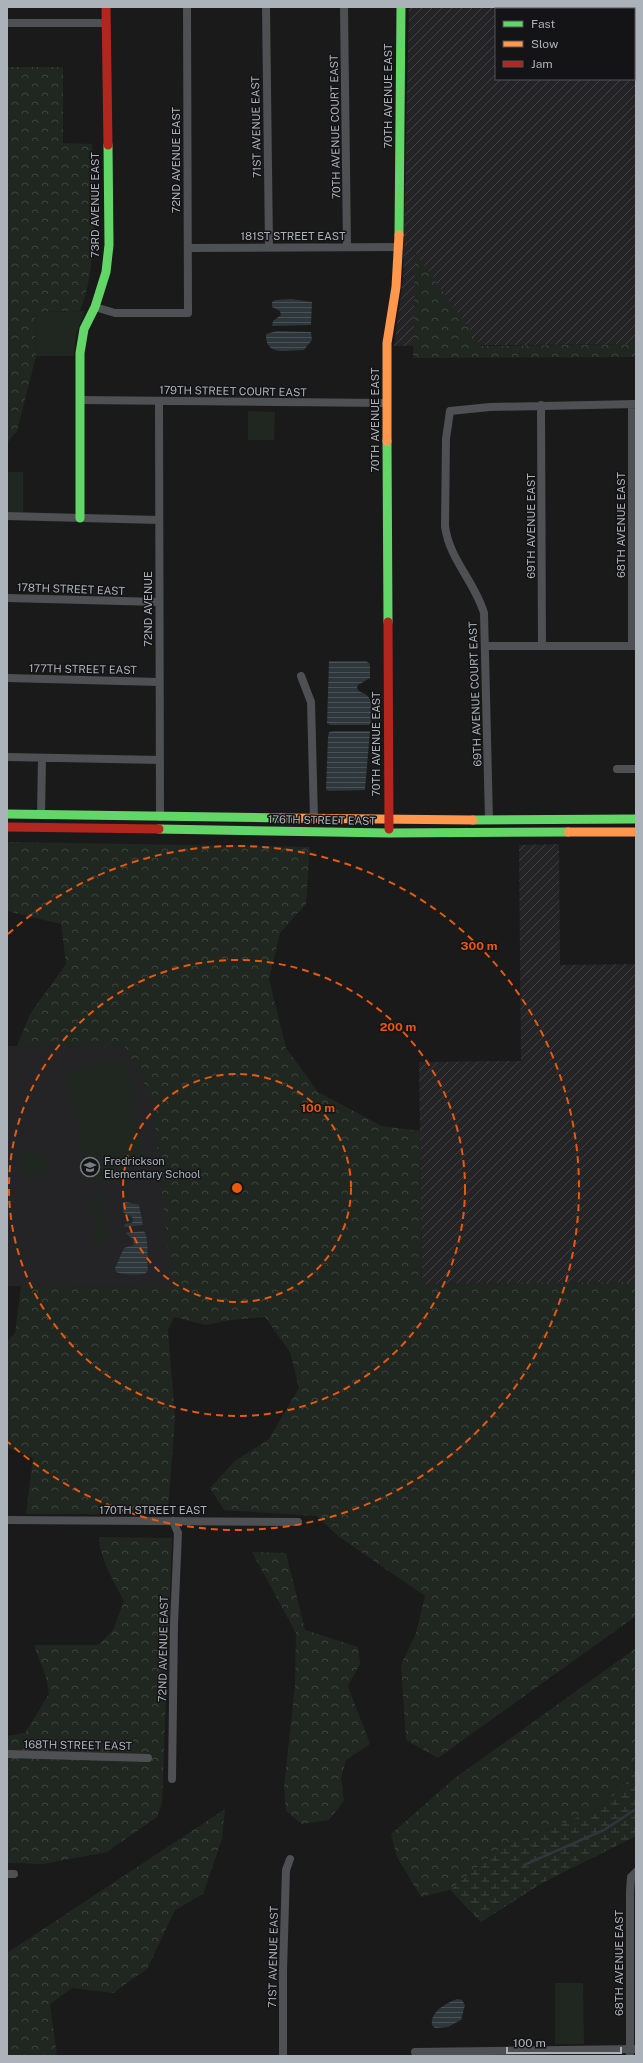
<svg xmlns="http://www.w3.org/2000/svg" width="643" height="2063" viewBox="0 0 643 2063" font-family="'Public Sans',sans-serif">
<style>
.built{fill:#242426}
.industrial{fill:url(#industrial-furrows);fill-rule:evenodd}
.forest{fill:url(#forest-crowns)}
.wetland{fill:url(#wetland-marsh)}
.park{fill:#202720}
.water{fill:url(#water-rules)}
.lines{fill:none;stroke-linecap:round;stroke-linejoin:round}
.stream{stroke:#2d373c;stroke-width:2.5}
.street{stroke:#4e5053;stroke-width:8}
.fast{stroke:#63d668;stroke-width:9}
.slow{stroke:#ff974d;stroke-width:9}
.jam{stroke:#b3261e;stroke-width:9}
.ring{fill:none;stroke:#e8590c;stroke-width:2;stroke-dasharray:7 5}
.labels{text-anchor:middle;stroke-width:3;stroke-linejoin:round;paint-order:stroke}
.street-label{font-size:11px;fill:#acb2ba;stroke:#141416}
.poi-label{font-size:11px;fill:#acb2ba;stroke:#141416;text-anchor:start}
.centre{fill:#e8590c;stroke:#141416;stroke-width:2}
.ring-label{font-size:12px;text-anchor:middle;font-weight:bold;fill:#e8590c;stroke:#141416;stroke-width:3;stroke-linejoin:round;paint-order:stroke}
</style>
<defs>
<pattern id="industrial-furrows" width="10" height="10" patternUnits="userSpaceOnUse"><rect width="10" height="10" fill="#242426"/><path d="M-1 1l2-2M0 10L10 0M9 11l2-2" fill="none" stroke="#414143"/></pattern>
<pattern id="forest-crowns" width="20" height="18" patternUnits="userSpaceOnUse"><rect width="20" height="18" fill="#202720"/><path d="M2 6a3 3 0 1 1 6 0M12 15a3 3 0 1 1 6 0" fill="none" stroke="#3e443e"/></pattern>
<pattern id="wetland-marsh" width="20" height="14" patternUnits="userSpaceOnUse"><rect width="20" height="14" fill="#202720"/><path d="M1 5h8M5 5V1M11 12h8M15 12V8" fill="none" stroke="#3e443e"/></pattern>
<pattern id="water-rules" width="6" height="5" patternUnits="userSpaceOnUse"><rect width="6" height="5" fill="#2d373c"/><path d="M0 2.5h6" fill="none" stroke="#495256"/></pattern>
</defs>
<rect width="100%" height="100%" fill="#1a1a1a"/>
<path class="built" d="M7,1046L174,1047L172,1287L7,1286Z"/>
<path class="industrial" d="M409,7H636V344L394,346L403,280ZM496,9H634V79H496Z
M559,844L560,965L636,964V1282L422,1284L419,1062L521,1061L519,845Z"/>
<path class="forest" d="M7,67H63V143L92,144C92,197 100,261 80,311L35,312L36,356L17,431L7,443Z
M415,252L481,346L636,344V357L413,358Z
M7,842L310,847L306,904L280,933L269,979L286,1048L318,1092L382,1126L420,1131L422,1284L636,1282V1616L438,1758L406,1740L401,1665L416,1633L425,1596L338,1536L317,1516L224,1510L210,1488L235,1461L269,1439L299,1388L290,1352L265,1317L231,1320L205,1325L174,1317L168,1330L175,1418L168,1510L159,1514H26L33,1458L7,1447V1342L15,1333L21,1286L172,1287L152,1098L125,1047L17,1046L30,1014L66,964L61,924L7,911Z
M99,1537L172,1538L162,1803L157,1817L107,1852L43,1864L7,1863V1736L25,1733L49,1694L46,1677L34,1645H98L113,1630L124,1601C115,1584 99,1557 99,1537Z
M252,1552L286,1553L305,1630L358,1647L360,1664L348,1686L370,1744L346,1760L341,1778L344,1801L329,1820L302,1824L286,1811L284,1787L295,1685L296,1633Z
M636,1648V1769L630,1779L609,1800L581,1816L502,1847L450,1890L421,1897L397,1857L391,1834L455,1778Z
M225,1809L222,1839L203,1894L175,1910L147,1969L113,1993L72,1988L50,2004L57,2056H7V1953Z"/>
<path class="wetland" d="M636,1769V1836L542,1883L481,1922L450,1890L502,1847L581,1816L609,1800L630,1779Z"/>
<path class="park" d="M85,311L76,334L74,356H36L35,312Z
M248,411L275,412L274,440H248Z
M7,472H23V512H7Z
M92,1063L128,1064L137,1097L134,1113L145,1155L118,1182C109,1186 99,1184 90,1180L79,1137L81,1136V1132L64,1079L68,1071Z
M21,1152L43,1153L53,1171L31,1178L21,1177Z
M101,1192L109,1232L104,1246L92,1243L95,1225L88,1195Z
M555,1983H583L584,2044H555Z"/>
<path class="water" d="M291,299L312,302L311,325L272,326L273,321L281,315L280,311L272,307V302L275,300Z
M277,331L311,332L312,340L304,350C287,350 265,357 266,334Z
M329,661H366L370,664V678L358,685L357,688C359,692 361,692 365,694C374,699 371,712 371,722L369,725H330L327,723Z
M333,731H370L365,790L328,791L326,789L328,737L329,732Z
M126,1202L139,1205L143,1225L124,1227L125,1224L132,1223L133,1218L123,1212V1204Z
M144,1231C149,1238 147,1259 148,1270L145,1274C135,1275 126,1275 116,1272L115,1268L124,1248L134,1245L133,1239L125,1233Z
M457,1999L462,2000L465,2005L461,2020L448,2027L435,2028L432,2025C430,2011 447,2003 457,1999Z"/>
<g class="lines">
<path class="stream" d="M524,1865L604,1830L636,1809"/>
<path class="street" d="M266,7L269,247
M344,7L347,247
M7,23H106
M188,248L399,247
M95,307L115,313H188L187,7
M80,400L386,403
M159,401L160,817
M632,404V646
M541,405L542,646
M7,516L159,520
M7,598L159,602
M486,646H636
M301,676L311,702L314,819
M7,678L159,682
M7,757L160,760
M617,769H636
M41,815L42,758
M489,820L484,613C475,582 449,559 445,526L446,439L450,411L490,407L636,404
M7,1520L298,1522
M7,1754L148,1758
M172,1779L174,1624L178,1533L173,1521
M7,1874H14
M415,2052L636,2049
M283,2056V1971L286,1870L290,1859
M630,2056V1892L631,1877L636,1872"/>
<path class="fast" d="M399,235L401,7
M387,441L388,622
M80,518V353L84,329L95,307L106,272L109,245L108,145
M7,814L282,818
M473,820L636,819
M159,829L389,833L568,832"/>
<path class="slow" d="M387,441V343L396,287L399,235
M282,818L473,820
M568,832H636"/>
<path class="jam" d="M106,7L108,145
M388,622L389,829
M7,827L159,829"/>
</g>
<g class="ring">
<circle cx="237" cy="1188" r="114"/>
<circle cx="237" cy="1188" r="228"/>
<path d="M8 934A342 342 0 1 1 8 1442"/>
</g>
<defs>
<symbol id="school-ring" viewBox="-11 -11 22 22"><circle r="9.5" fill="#141416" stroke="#797d82" stroke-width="1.5"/><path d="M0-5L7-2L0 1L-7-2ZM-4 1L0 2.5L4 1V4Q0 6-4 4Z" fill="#797d82"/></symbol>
</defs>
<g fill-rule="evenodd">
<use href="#school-ring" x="79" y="1156" width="22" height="22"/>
</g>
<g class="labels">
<g class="street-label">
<text transform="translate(388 96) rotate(-90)" y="4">70TH AVENUE EAST</text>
<text transform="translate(256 127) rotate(-91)" y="4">71ST AVENUE EAST</text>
<text transform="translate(335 127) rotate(-91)" y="4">70TH AVENUE COURT EAST</text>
<text transform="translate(176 160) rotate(-90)" y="4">72ND AVENUE EAST</text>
<text transform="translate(95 205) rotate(-90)" y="4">73RD AVENUE EAST</text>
<text x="293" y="240">181ST STREET EAST</text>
<text transform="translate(233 391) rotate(1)" y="4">179TH STREET COURT EAST</text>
<text transform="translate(375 420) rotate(-90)" y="4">70TH AVENUE EAST</text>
<text transform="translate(621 525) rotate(-90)" y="4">68TH AVENUE EAST</text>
<text transform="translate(531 526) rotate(-90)" y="4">69TH AVENUE EAST</text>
<text transform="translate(71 589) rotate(2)" y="4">178TH STREET EAST</text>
<text transform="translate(148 609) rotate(-90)" y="4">72ND AVENUE</text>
<text transform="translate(83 669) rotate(1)" y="4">177TH STREET EAST</text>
<text transform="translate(475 694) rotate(-92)" y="4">69TH AVENUE COURT EAST</text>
<text transform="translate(376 744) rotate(-90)" y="4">70TH AVENUE EAST</text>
<text transform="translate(322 820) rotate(1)" y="4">176TH STREET EAST</text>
<text x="153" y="1514">170TH STREET EAST</text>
<text transform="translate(163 1649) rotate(-89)" y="4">72ND AVENUE EAST</text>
<text transform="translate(78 1745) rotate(1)" y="4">168TH STREET EAST</text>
<text transform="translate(273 1957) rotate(-89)" y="4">71ST AVENUE EAST</text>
<text transform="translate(619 1963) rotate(-90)" y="4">68TH AVENUE EAST</text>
</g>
<g class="poi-label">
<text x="104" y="1165">Fredrickson<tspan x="104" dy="13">Elementary School</tspan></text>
</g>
</g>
<circle cx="237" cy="1188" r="6" class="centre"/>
<g class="ring-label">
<text x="479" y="950">300 m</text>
<text x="398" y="1031">200 m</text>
<text x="318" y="1112">100 m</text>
</g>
<rect width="643" height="2063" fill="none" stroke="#acb2ba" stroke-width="16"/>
<rect x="495" y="8" width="140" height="72" fill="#141416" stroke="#515358"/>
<rect x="503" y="21" width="20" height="6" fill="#63d668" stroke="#515358"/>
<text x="531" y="28" font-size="12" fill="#acb2ba">Fast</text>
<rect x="503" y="41" width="20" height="6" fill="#ff974d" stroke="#515358"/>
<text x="531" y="48" font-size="12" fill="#acb2ba">Slow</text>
<rect x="503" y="61" width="20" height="6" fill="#b3261e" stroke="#515358"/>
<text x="531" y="68" font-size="12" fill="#acb2ba">Jam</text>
<path d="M507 2047v6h114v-6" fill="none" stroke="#acb2ba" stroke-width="2"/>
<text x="513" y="2047" font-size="12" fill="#acb2ba" stroke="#141416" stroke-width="3" paint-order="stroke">100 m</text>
</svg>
